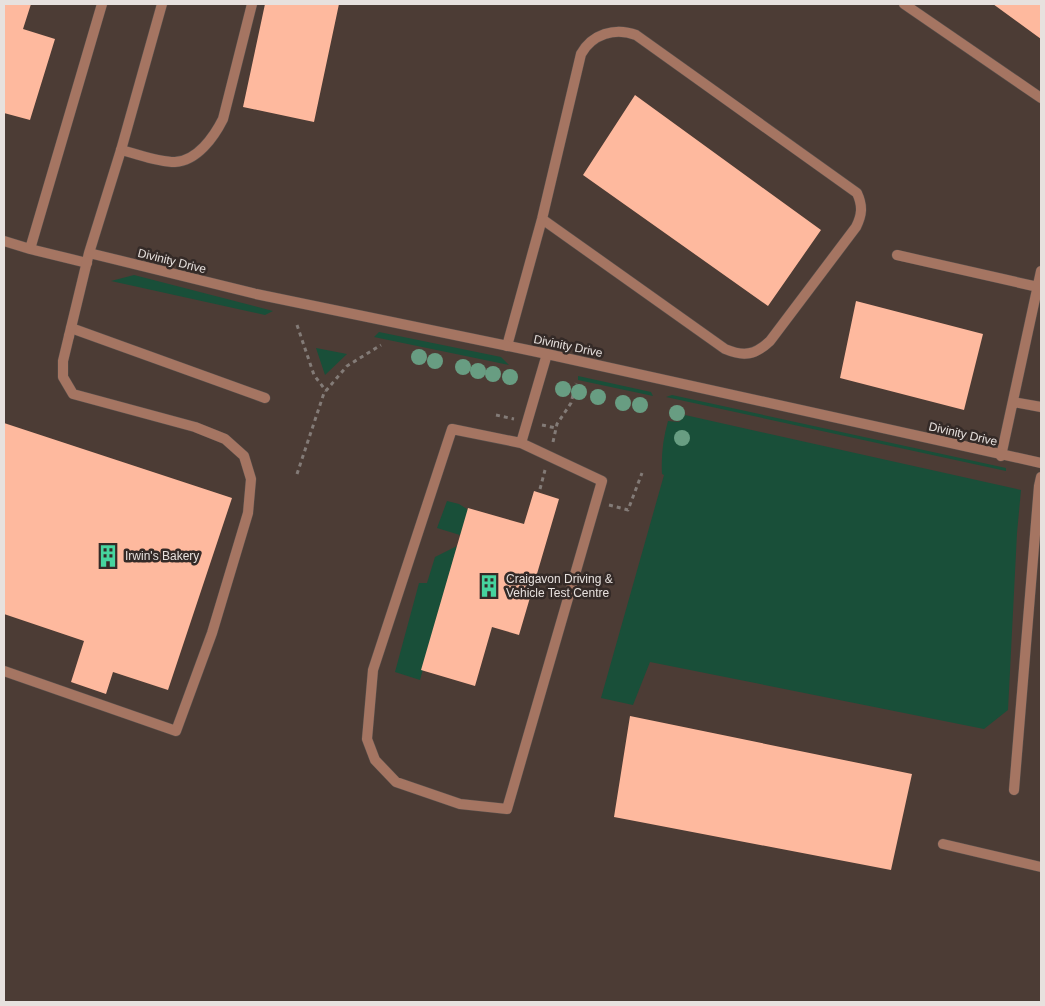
<svg xmlns="http://www.w3.org/2000/svg" width="1045" height="1006" viewBox="0 0 1045 1006" font-family="Arial,sans-serif">
<style>
.built{fill:#4c3c35}
.green{fill:#194f39}
.building{fill:#feb99e}
.lines{fill:none;stroke-linecap:round;stroke-linejoin:round}
.service-casing{stroke:#59504c;stroke-width:11}
.minor-casing{stroke:#59504c;stroke-width:11}
.path{stroke:#837b77;stroke-width:3;stroke-dasharray:4 4;stroke-linecap:butt}
.service{stroke:#a57562;stroke-width:10}
.minor{stroke:#a57562;stroke-width:10}
.tree{fill:#689d82}
.labels{text-anchor:middle;stroke-width:5;stroke-linejoin:round;paint-order:stroke}
.street-label{font-size:12px;fill:#e7e1de;stroke:#342a27}
.poi-label{font-size:12px;fill:#e7e1de;stroke:#342a27;text-anchor:start}
</style>
<rect width="100%" height="100%" fill="#3e3430"/>
<path class="built" d="M4,4H1041V1002H4Z"/>
<path class="green" d="M134,275L273,311L265,315L111,281Z
M379,332L501,357L509,365L374,337Z
M316,348L347,354L325,375Z
M578,376L651,392L653,396L578,380Z
M672,395L1006,468V471L666,397Z
M685,415L1021,490L1017,533L1008,710L984,729L650,662L633,705L601,698L664,475L662,474C661,455 663,439 668,421L679,422Z
M447,501L459,504L470,511L460,535L437,528Z
M457,546L420,680L395,672L419,583H427L435,557Z"/>
<path class="building" d="M4,4H31L23,29L55,39L30,120L4,113Z
M265,4H339L314,122L243,107Z
M993,4H1041V39Z
M635,95L821,230L768,306L583,175Z
M856,301L983,334L964,410L840,378Z
M4,423L232,498L168,690L113,672L106,694L71,682L84,641L4,614Z
M534,491L559,499L519,635L492,627L475,686L421,670L468,508L524,524Z
M630,716L912,774L891,870L614,817Z"/>
<g class="lines">
<defs>
<path id="service" d="M904,4L1041,98
M121,150C138,154 157,162 175,162C197,161 214,137 223,119L252,4
M4,241L30,249L87,263
M30,249L102,4
M897,255L1038,287
M71,328L265,398
M507,346L542,219L581,54C592,34 615,27 636,35L857,193C863,206 862,215 856,227L770,341C755,355 744,357 725,349L542,219
M1013,402L1041,407
M521,443L602,481L507,809L460,804L396,782L375,760L367,739L373,670L452,429L521,443L547,354
M1001,456L1041,271
M4,671L176,731L212,633L248,513L251,479L244,456L225,439L195,427L73,394L63,377V361L69,336
M1014,790L1039,486L1041,477
M943,844L1041,867"/>
<path id="minor" d="M89,253L256,294L547,354L1041,463
M69,336L89,253L121,150L162,4"/>
</defs>
<use href="#service" class="service-casing"/>
<use href="#minor" class="minor-casing"/>
<path class="path" d="M297,325L314,375L326,391
M496,415L514,419
M542,425L556,428
M553,442L557,424L571,403L576,383
M297,474L324,393L347,366L381,345
M540,489L545,470
M609,505L628,510L642,473"/>
<use href="#service" class="service"/>
<use href="#minor" class="minor"/>
</g>
<g class="tree">
<circle cx="419" cy="357" r="8"/>
<circle cx="435" cy="361" r="8"/>
<circle cx="463" cy="367" r="8"/>
<circle cx="478" cy="371" r="8"/>
<circle cx="493" cy="374" r="8"/>
<circle cx="510" cy="377" r="8"/>
<circle cx="563" cy="389" r="8"/>
<circle cx="579" cy="392" r="8"/>
<circle cx="598" cy="397" r="8"/>
<circle cx="623" cy="403" r="8"/>
<circle cx="640" cy="405" r="8"/>
<circle cx="677" cy="413" r="8"/>
<circle cx="682" cy="438" r="8"/>
</g>
<defs>
<symbol id="building-bare" viewBox="-9 -9 18 18"><path d="M-4-6H4V6H1V3H-1V6H-4ZM-2.5-4.3h1.7v1.8h-1.7ZM.8-4.3h1.7v1.8H.8ZM-2.5-1h1.7V.8h-1.7ZM.8-1h1.7V.8H.8Z" fill="#46d49e" stroke="#342a27" stroke-width="2.5" paint-order="stroke"/></symbol>
</defs>
<g fill-rule="evenodd">
<use href="#building-bare" x="92" y="540" width="32" height="32"/>
<use href="#building-bare" x="473" y="570" width="32" height="32"/>
</g>
<g class="labels">
<g class="street-label">
<text transform="translate(172 261) rotate(14)" y="4">Divinity Drive</text>
<text transform="translate(568 346) rotate(12)" y="4">Divinity Drive</text>
<text transform="translate(963 434) rotate(13)" y="4">Divinity Drive</text>
</g>
<g class="poi-label">
<text x="125" y="560">Irwin's Bakery</text>
<text x="506" y="583">Craigavon Driving &amp;<tspan x="506" dy="14">Vehicle Test Centre</tspan></text>
</g>
</g>
<rect width="1045" height="1006" fill="none" stroke="#e7e1de" stroke-width="10"/>
</svg>
